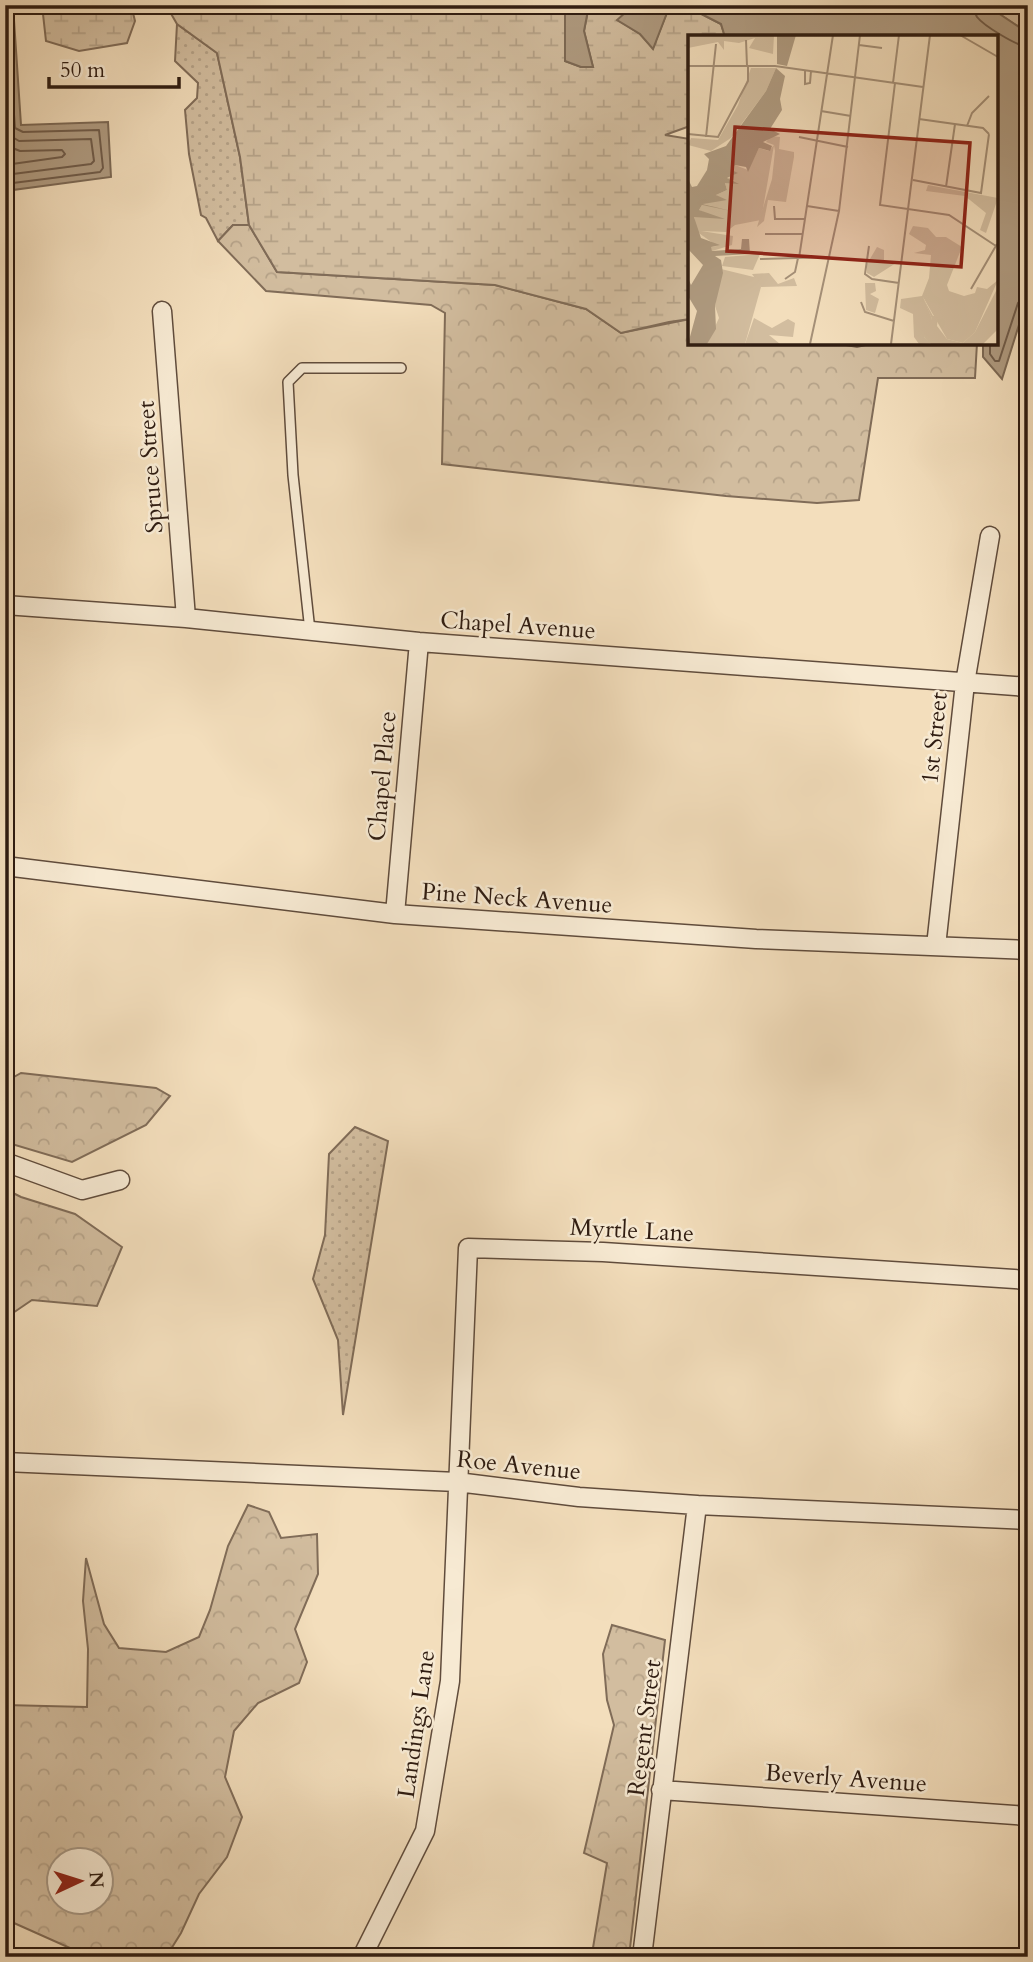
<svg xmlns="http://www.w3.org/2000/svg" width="1033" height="1962" viewBox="0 0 1033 1962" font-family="Cardo,serif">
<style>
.grass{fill:url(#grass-dots);stroke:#806c58;stroke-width:2}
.forest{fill:url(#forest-crowns);stroke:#806c58;stroke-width:2;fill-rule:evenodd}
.wetland{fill:url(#wetland-marsh);stroke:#806c58;stroke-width:2}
.water{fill:#b09c82;stroke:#7c6955;stroke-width:2}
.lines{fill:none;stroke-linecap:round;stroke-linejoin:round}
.shore{stroke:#705c4a;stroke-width:2}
.lane-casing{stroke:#604c3c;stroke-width:12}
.street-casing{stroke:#604c3c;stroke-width:21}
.lane{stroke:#f7ead3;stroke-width:9}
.street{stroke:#f7ead3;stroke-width:18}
.labels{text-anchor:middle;stroke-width:5;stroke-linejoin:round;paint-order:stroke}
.street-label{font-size:24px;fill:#2f1c11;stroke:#f7ead3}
.inset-road{fill:none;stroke:#a59078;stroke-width:2}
.view{fill:#8f2418;fill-opacity:0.15;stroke:#8f2418;stroke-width:3.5}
.inset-edge{fill:none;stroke:#2f1c11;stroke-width:3.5}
</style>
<defs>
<pattern id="grass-dots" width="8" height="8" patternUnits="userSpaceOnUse" patternTransform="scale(1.75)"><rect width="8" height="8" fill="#d2bd9f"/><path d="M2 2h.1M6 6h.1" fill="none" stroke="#b5a288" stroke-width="1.8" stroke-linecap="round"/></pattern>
<pattern id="forest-crowns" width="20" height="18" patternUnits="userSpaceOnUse" patternTransform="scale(1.75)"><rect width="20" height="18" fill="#d2bd9f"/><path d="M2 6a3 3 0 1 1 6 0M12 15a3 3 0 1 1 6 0" fill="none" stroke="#b5a288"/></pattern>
<pattern id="wetland-marsh" width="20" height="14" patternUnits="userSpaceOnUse" patternTransform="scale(1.75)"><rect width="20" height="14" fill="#d2bd9f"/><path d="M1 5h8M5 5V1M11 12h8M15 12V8" fill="none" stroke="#b5a288"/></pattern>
</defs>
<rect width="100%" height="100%" fill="#f3debc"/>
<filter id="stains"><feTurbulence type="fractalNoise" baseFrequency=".00286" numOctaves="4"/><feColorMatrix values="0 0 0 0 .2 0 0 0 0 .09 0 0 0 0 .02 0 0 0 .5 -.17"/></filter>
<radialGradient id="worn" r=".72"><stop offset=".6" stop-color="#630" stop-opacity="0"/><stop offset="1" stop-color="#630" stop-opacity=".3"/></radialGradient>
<path class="grass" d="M177,24L217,53L240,157L249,225H233L218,241L206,218L201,215L189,154L185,110L197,98L198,83L175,61Z
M355,1127L388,1141L343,1415L338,1340L313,1279L325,1235L329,1154Z"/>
<path class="forest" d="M986,5H1028V33Z
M233,225H249L277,272L495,285L586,309L621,333L690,319V343H835L857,347L874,343H977L975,378H878L859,500L817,503L726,496L442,464L445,313L431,305L266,291L218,241Z
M21,1073L156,1088L170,1096L146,1125L72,1162L5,1142V1082Z
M5,1189L21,1197L75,1214L122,1247L97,1306L32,1300L7,1317L5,1328Z
M248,1505L269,1512L281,1538L317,1534L318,1574L295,1629L307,1662L299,1683L258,1703L234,1731L225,1777L242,1817L227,1857L199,1894L181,1933L166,1957H90L5,1919V1705L87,1707L88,1649L83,1601L86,1558L104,1624L119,1648L166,1652L199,1637L210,1610L228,1546ZM102,1860V1902H60V1860Z
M612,1625L665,1640L629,1957H556L559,1952L592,1954L607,1863L584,1853L614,1725L607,1700L603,1654Z"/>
<path class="wetland" d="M42,5H131L135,21L127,43L79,51L46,41Z
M166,5H565V61L581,67H593L584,31L589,5H634L618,20L640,34L653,48L670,5H684L721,24L725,37H690V126L665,135L690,139V319L669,322L621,333L586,309L495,285L277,272L249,225L240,157L217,53L177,24Z"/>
<path class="water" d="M5,5H13L21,125L108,122L111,177L5,191Z
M565,5H589L584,31L593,67H581L565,61Z
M634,5H670L653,49L640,34L617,20Z
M684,5H986L1028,33V296L1002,379L983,357V343H996V37H725L721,24Z"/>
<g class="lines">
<path class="shore" d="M974,5C975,10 974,12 977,17C984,26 1017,46 1028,47
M5,123L9,135L19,141L91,139L94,161L91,164L5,175
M5,145L20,151L62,150L65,154L62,157L5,165
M5,184L100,172L103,168L99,130L23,132L15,128L6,5
M990,343V354L995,361H999L1018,303L1022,299H1028"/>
<defs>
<path id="lane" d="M310,631L293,475L288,382L302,368H401"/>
<path id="street" d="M162,311L186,618
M5,605L186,618L419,642L1028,687
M5,866L395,914L756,939L1028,950
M395,914L419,642
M936,946L965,683L990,536
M5,1162L82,1190L120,1180
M5,1462L457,1482L579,1497L697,1505L1028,1520
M661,1790L1028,1816
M362,1957L425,1831L450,1681L468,1248L603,1252L1028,1280
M642,1957L697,1505"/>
</defs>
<use href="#lane" class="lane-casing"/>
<use href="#street" class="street-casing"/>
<use href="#lane" class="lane"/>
<use href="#street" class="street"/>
</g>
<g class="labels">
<g class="street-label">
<text transform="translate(150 467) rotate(-94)" y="8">Spruce Street</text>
<text transform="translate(518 625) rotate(4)" y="8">Chapel Avenue</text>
<text transform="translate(934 738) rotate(-84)" y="8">1st Street</text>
<text transform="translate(382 776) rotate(-85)" y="8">Chapel Place</text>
<text transform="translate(517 898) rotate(4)" y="8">Pine Neck Avenue</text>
<text transform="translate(632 1230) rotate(3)" y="8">Myrtle Lane</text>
<text transform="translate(519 1465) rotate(6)" y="8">Roe Avenue</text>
<text transform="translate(416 1724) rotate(-82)" y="8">Landings Lane</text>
<text transform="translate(644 1728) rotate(-83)" y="8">Regent Street</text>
<text transform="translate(846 1778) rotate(4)" y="8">Beverly Avenue</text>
</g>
</g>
<g transform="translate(688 35)">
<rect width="310" height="310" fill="#f3debc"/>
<path d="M72,219L65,235L34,231L37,222Z" fill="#d2bd9f"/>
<path d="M0,0H86L85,19L61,13L67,3L51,8L36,6V15L30,7L0,13ZM63,33H88L78,56L43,103L23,116L0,110L3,103L30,105L50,70ZM83,101L92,102L91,114L106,117V122L98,167L80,165L76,186L69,192L84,144L87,116L86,110L78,107ZM240,150L310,163L298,198L292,195L298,178L277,161L238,156ZM225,191L240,193L248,202H258L274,212L259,250L261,256L276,261L287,258L289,252L299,254L310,245L287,297L275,308L259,304L235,262L244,284L236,302L243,308L231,309L226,302L225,279L212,273L213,264L234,261L241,243L243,220L226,218L237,215L238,210L221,199ZM189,212L196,215V226L208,228L186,242L179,238V229ZM81,238L90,249L106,243L109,251L73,252L64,239ZM177,248H187L188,256L182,259L191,264L187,278L178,275ZM66,283L84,293L100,284L107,288L105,302L81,300L92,309H57Z" fill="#d2bd9f"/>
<path d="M86,110L73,185L47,190L38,197L13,196L45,201L44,210L24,216L22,212L29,211L8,196L6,181L28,183L11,175L14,170L24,171L15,169L18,166L35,165L28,160L39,155L37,148L47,146L39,144L49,138L44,135L47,130L60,135L71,113L81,116ZM33,234L70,243L73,252L57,309H19L31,283L27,271ZM310,252V294L295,309H243L236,302L237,289L244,284L234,261L245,281H250L249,291L259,304L275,308L287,297Z" fill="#d2bd9f"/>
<path d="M89,0H108L99,31L89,29ZM88,33L97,41L92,64L94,75L82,94L92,99L75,107L84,111L82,116L71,113L60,137L58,132L47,130L44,135L50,138L39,143L51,149L37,148L39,155L28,160L39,165L15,169L43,176L14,170L11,175L37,184L6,182L13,203L32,210L23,212L24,216L53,214L54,204H61L62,219L27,221L33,225L35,238L27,271L28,294L19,309H0L9,276L0,261V243L3,250L15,230L0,214V144L4,152L9,151L19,135L21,124L16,119L38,111L78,56Z" fill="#b09c82"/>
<path class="inset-road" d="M272,0L310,22M58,5L59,31M171,10L194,13M0,31H87L235,52M117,35V49L122,48L123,36M205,48L211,0M207,48L192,170L261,180L308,211M133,76L163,81M231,84L295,93L301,99M279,91L284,78L301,61M0,99L30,102L60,46V31M18,102L28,9M111,102L160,112M225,145L293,158L301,99M258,152L267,89M86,171L87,184H117M119,171L151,176M77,199H114M181,211L177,239L184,244L211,248M111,223L145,0M72,224L142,222M97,244L107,237L110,223M283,254L309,209M173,267L177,277L206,286M122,309L151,176L172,0M203,309L242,0"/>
<path class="view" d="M47,92L282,108L273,232L39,216Z"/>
<rect width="310" height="310" class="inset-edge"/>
</g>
<rect width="1033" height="1962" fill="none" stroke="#f3debc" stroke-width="28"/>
<rect x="7" y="7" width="1019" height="1948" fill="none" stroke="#2f1c11" stroke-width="3.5"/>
<rect x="14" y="14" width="1005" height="1934" fill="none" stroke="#2f1c11" stroke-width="2"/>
<g transform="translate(80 1881) rotate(86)"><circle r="33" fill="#f7ead3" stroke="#a79885" stroke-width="2"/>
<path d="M0-5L12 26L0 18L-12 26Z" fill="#8f2418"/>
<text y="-10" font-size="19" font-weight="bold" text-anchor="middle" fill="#2f1c11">N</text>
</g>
<path d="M49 77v10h130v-10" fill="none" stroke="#2f1c11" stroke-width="3.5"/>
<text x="60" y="77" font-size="21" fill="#2f1c11" stroke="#f7ead3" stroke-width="5" paint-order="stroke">50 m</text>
<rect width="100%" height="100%" filter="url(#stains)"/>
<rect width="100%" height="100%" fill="url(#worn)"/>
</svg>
